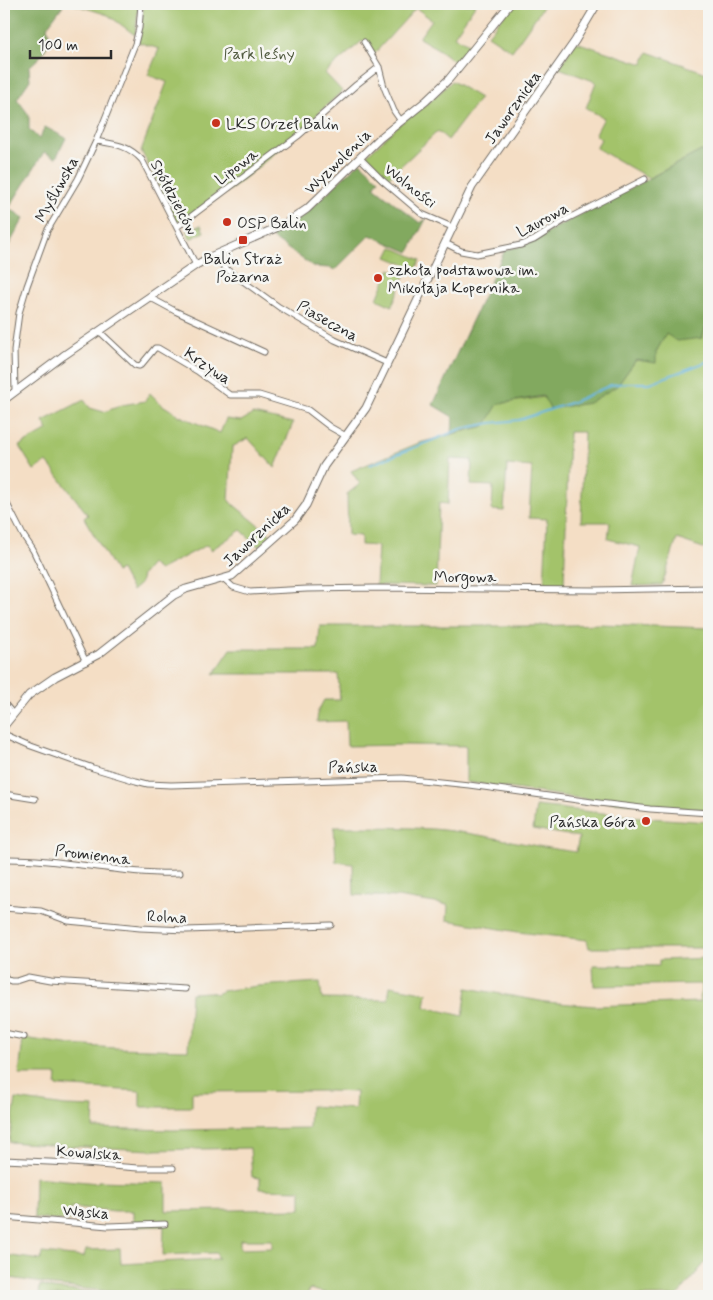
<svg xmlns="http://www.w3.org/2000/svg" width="713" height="1300" viewBox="0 0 713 1300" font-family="Mynerve,sans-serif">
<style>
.green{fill:#a3c36b;stroke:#67774b;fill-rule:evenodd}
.forest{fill:#82a95f;stroke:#566a45}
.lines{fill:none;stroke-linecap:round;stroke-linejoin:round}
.stream{stroke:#63b4de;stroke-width:2}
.minor-casing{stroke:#716a61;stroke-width:7}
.tertiary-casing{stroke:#716a61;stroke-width:9}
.minor{stroke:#fff;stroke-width:5}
.tertiary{stroke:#fff;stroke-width:7}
.rail-casing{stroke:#2b2b2b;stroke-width:4}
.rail{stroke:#f6f6f2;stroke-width:2;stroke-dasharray:5.5;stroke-linecap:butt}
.poi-dot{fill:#c8321e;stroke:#f6f6f2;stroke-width:2}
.labels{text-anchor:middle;stroke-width:5;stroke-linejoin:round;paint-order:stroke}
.park-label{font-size:16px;fill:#4f593e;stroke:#f6f6f2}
.street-label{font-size:16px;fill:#2b2b2b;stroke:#f6f6f2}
.poi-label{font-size:16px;fill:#2b2b2b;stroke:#f6f6f2;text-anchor:start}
</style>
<rect width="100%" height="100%" fill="#f6f6f2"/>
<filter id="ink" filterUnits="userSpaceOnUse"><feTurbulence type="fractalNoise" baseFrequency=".02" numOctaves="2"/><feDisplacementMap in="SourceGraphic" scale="10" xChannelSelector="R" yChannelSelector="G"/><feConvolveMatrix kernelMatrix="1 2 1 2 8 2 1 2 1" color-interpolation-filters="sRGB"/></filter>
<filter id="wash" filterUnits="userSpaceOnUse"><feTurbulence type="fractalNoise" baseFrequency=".0096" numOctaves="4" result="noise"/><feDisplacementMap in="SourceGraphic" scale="20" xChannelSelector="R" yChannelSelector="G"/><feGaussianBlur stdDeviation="1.12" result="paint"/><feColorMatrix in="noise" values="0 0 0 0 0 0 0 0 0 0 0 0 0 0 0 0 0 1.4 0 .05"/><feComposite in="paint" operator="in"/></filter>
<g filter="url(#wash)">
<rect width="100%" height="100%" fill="#f4dec5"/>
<path class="green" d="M73,4H139L135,35L108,15Z
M144,4H476L454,36L472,46L458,64L438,49L419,38L432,20L416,8L373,55L362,41L325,73L342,91L287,143L233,188L177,222L147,162L141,151L167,82L148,75L159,49L138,42Z
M513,4H545L512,51L488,35Z
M576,42L643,64L648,52L709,74V153L701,151L649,178L596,148L601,139L595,135L604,118L586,108L596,82L559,68Z
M452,81L480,98L448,140L438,131L386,180L365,157L400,124L431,101Z
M201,225L204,232L190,239L187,231Z
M392,247L421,260L416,269L387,257Z
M390,269L405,275L392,306L377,299Z
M709,318V550L677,539L662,585L632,586L640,547L608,539L610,522H581L584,432H569L564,587L544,586L547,519L529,518L532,467L507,465L504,511L492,510L493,486L471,485L472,460L450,459L448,504L439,503L436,586L376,585L378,546L361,545V536L348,535L347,494L360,484L351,471L419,443L484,426L498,404L617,386L636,360L656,352L666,334L702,338Z
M150,393L161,404L180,416L220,433L226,419L241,421L253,414L293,423L275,468L248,438L232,447L229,501L272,536L259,547L241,530L211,550L207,545L159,570L151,564L142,575L140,584L132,591L121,570L116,572L84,518L88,515L47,462L34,470L19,446L48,430L43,421L84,400L90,408L104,412L122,405L145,401Z
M600,624L709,628V810L599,801L466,782V746L407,745L347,746L346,721L317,722L318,711L324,700H340L338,674H214L231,649H318L320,626H535Z
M536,806L650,818L709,822V948H589L587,940L518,932L447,920L448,905L397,897L354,895L353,864L336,862L334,827C367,827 400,827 433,829C481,833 528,846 576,852L579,837L533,829Z
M709,958V1258L677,1296H338L309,1289L307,1296H288L275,1294L167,1292L130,1293L53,1286L43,1283L4,1277V1255L41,1260L42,1253L84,1257L86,1250L120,1249L121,1264L219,1259L216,1253L163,1255L164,1226L133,1227V1211H115L71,1207L69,1221L34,1218L35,1177L97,1183L98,1181L166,1183V1211L301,1209V1190L260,1189V1178L252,1177L250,1148L152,1150L65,1146L9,1142L16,1099L65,1106L94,1107L93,1128L172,1130L309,1128L310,1106L355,1109L356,1092L329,1091L192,1092V1107H140V1091L56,1086L57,1075H19L23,1038L72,1045L115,1048L188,1050L191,993L210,992L217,994L222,991L257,986L320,982L322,999L388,1000L390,986L427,993L425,1007L463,1016L467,988L546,1002L594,1006L700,1002L701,984L594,986L593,965L659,966V960ZM240,1240H272V1248L240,1249Z
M40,1285L53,1289L130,1295L226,1296H39Z"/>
<path class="forest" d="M4,4H64L47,27L51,39L42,55L29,67L30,80L17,99L29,115V129L39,139L45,127L66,138L56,158L44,152L9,208L24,218L4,254Z
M701,151L709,153V318L702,338L677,341L666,334L656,352V363L636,360L617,386L589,403L550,409L543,396L498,404L485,426L452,434L453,417L433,405L505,250L521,246Z
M360,162L379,180L374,187L420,223L426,219L409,252L370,235L335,270L330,268L314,267L268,235L300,218L309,210Z"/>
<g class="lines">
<path class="stream" d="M370,465L461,429L491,423L519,420L573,402L611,385L625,383H650L709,361"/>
</g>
</g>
<g filter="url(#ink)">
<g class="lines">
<defs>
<path id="minor" d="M364,42L379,67L384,87L394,111L401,121
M96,141C115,144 128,145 142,160L196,265
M360,158L382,180L422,214L452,227
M177,227L298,136L356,85L379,67
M445,243L461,251L477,254L521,245L534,240L565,220L645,179
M212,256L229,271L279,307L335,340L387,363
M149,297L175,311L264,352
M99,331L135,365L139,366L141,365L155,348H158L197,371L230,395H259L308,410L330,427L346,436
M15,391L14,350L19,313L27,286L47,231L78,179L96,141L135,44L139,28L141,4
M4,498L23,535L33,550L86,662
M224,579L233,587L250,592L307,589L375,588L595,590L709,588
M4,703L13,714
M4,734L31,746L93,768L136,781L148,784L171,785L402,778L469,785L599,803L650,809L709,813
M4,794L35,799
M4,859C63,858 121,875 180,873
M4,908L41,911L68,921L140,928L186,930L331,925
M4,974L6,979L11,981H16L28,977L50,981L185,989
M4,1033L24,1037
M4,1160L71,1163L138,1168H173
M4,1217L108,1226L165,1224"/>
<path id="tertiary" d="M4,400L63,356L196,265L212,256L285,224L307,209L380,138L426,101L449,79L510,4
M4,726L29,695L55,677L99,654L174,595L186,589L232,576L295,520L306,505L324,466L366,408L472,187L575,41L597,4"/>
</defs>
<use href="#minor" class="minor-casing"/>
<use href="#tertiary" class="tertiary-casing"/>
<use href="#minor" class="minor"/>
<use href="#tertiary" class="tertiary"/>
<defs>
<path id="rail" d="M704,1296L709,1291"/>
</defs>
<use href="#rail" class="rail-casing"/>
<use href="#rail" class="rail"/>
</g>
</g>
<g class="poi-dot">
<circle cx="216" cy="123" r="5"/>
<circle cx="227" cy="222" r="5"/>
<rect x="238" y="235" width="10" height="10" rx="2.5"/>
<circle cx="378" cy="278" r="5"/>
<circle cx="646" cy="821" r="5"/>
</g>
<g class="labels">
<g class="park-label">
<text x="259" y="59">Park leśny</text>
</g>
<g class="street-label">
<text transform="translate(512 107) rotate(-55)" y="6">Jaworznicka</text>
<text transform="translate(337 161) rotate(-44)" y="6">Wyzwolenia</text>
<text transform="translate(236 166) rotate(-37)" y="6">Lipowa</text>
<text transform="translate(411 185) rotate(38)" y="6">Wolności</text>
<text transform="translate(56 189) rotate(-61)" y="6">Myśliwska</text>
<text transform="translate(175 197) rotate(62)" y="6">Spółdzielców</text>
<text transform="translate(542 219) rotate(-28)" y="6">Laurowa</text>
<text transform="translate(328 320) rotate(29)" y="6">Piaseczna</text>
<text transform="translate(208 365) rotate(34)" y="6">Krzywa</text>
<text transform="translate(256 534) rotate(-43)" y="6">Jaworznicka</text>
<text x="465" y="582">Morgowa</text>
<text transform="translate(353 766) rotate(-1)" y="6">Pańska</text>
<text transform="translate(93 854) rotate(7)" y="6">Promienna</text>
<text transform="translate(167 916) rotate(2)" y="6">Rolna</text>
<text transform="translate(89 1152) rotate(4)" y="6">Kowalska</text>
<text transform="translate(86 1211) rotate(5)" y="6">Wąska</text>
</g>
<g class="poi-label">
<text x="226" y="129">LKS Orzeł Balin</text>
<text x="237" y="228">OSP Balin</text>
<text x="243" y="264" text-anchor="middle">Balin Straż<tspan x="243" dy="18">Pożarna</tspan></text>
<text x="388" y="275">szkoła podstawowa im.<tspan x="388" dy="18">Mikołaja Kopernika</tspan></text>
<text x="636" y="827" text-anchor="end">Pańska Góra</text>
</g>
</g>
<rect width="713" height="1300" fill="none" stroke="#f6f6f2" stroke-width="20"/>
<path d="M30 50v8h81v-8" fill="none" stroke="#2b2b2b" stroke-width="2.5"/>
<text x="38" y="50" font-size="15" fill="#2b2b2b" stroke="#f6f6f2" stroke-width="4" paint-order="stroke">100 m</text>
</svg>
